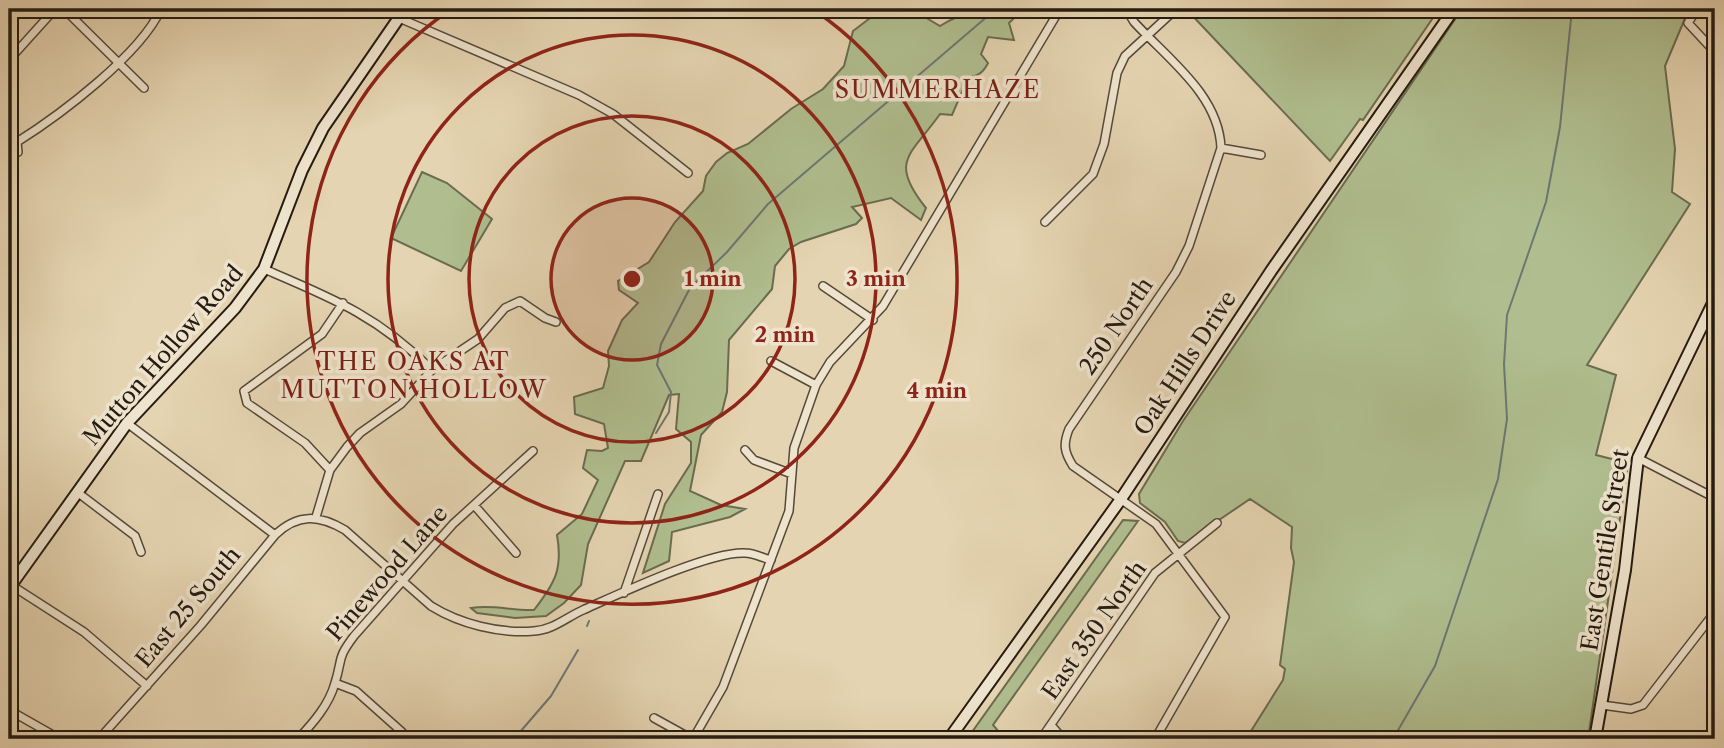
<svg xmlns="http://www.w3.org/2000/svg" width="1724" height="748" viewBox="0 0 1724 748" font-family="'Libre Caslon Text',serif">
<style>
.green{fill:#b0be8f;stroke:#6a6c50;stroke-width:2}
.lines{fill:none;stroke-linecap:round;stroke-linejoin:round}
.stream{stroke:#6b7874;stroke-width:2}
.street-casing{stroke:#554939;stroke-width:10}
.secondary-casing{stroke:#251b11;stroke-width:14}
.street{stroke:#eee3cc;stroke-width:7}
.secondary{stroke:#eee3cc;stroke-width:10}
.ring{fill:none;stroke:#8f2418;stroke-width:3.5}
.labels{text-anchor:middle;stroke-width:7;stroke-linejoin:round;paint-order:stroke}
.street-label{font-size:23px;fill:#251b11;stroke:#eee3cc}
.neighbourhood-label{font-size:24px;letter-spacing:2px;fill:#7a1f14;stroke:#eee3cc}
.centre{fill:#8f2418;stroke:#eee3cc;stroke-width:3.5}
.ring-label{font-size:21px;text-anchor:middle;font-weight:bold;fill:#8f2418;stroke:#eee3cc;stroke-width:7;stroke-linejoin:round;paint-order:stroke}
</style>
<rect width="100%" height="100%" fill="#e5d4b1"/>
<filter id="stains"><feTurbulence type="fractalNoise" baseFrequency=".00286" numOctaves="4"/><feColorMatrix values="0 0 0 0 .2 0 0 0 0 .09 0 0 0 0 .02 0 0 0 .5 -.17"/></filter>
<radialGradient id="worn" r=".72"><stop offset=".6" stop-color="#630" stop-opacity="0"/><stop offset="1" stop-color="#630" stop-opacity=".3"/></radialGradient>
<path class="green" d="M882,9H927L928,19L940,26C970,7 989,9 1023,9L1009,23L1014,40L988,37L981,54L988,63C983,73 979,75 968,78L952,115L940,114C911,155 888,161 926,208L921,220L891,198L852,207L862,218L856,224L801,242L789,249L775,266L772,289L729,340L727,392L722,412L701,435L690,491L721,505L745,509L730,517L672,532L669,561L643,573L665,504L691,463V442L676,429L679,394L669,395L641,461H625L588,544L581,585L564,603L546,616L515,618L477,613L471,608C493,604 512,611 534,610C555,583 563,569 557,535L582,514L598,480L583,468L587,450L602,451L608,448L604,424L575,414L574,397L603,388L609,366L608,351L622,320L638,303L619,290L618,281L649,262L675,222L703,191L706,176L716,162L727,153L748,144L791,109L823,89L844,66L853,31Z
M1186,9H1439L1363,120L1360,119L1330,161Z
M1462,9H1677L1686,16L1665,66L1675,149L1672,192L1690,204L1587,365L1616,375L1596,455L1628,463L1588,739H1246L1283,680L1285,669L1280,665L1294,562L1291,548L1292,527L1250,499L1185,543L1178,541L1165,522L1140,503L1139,494L1183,421Z
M422,172L447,183L492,219L461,271L391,238Z
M1123,520L1138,521L993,725L1005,739H967Z"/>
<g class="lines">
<path class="stream" d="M656,433L669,412L671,392L657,365L661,344L690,288L727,252L768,204L996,9
M587,626L589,621
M514,739L551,696L578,650
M1393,739L1435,666L1498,479L1507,419L1504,364L1507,315L1546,202L1560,127L1572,9"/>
<defs>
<path id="street" d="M64,9L144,88
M1126,9L1134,22C1168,59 1219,95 1221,148L1189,246L1176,272L1069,429C1063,444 1064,452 1073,466L1156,524L1225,617L1155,739
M1697,9L1688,23L1715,52
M399,18L579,95L613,114L688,173
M9,60L55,9
M17,142C60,115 140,55 161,9
M9,143L17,142L18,152
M1221,148L1261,155
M1045,222L1093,174L1104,144L1117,73L1125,56L1176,9
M264,269C332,298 378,316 432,370
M823,286L873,320
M771,361L816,385
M127,423L275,535
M745,450L754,460L792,474
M1638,458L1715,498
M330,470L305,443L247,403L244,391L322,334L343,303
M77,492L135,536L141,552
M474,505L516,553
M316,517L330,470L347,447L360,433L401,404L432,370L478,339L505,308L520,301L545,318L556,322
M11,585L84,632L147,686
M624,593L658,494
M335,683L356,691L402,732
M1602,705L1631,709L1643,705L1715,612
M9,710L60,739
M654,718L692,739
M1051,725L1063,739
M99,739L201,625L275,535C298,513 319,515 345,530L431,606C460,624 500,634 534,631C553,630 567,617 583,610C619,594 710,551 745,553C754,553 763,558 771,560
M298,739C313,723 329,705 335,683C343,658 336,660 354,636L453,524L533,451
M693,739L723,687L789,511L794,448L816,385L830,362L883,306L1060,9
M1041,739L1155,573L1217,523"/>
<path id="secondary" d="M9,588L127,423L235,308L264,269L302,170L323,128L405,9
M949,739L1121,499L1271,271L1454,9
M1595,739L1625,570L1638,458L1715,299"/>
</defs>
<use href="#street" class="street-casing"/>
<use href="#secondary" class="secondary-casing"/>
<use href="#street" class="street"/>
<use href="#secondary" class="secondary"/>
</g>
<circle cx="632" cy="279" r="81" fill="#8f2418" fill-opacity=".12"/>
<g class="ring">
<circle cx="632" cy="279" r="81"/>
<circle cx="632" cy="279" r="163"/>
<circle cx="632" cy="279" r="244"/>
<path d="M814 10A325 325 0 1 1 450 10"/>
</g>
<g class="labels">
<g class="street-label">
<text transform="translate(1116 326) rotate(-56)" y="8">250 North</text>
<text transform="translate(163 355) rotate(-49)" y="8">Mutton Hollow Road</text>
<text transform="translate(1185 363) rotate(-57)" y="8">Oak Hills Drive</text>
<text transform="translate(1605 550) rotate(-81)" y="8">East Gentile Street</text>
<text transform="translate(387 573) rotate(-49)" y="8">Pinewood Lane</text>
<text transform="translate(188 607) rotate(-50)" y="8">East 25 South</text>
<text transform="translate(1094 630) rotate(-55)" y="8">East 350 North</text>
</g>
<g class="neighbourhood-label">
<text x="938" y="98">SUMMERHAZE</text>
<text x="414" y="370">THE OAKS AT<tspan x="414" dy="28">MUTTON HOLLOW</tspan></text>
</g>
</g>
<circle cx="632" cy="279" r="10" class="centre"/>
<g class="ring-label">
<text x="713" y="286">1 min</text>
<text x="876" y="286">3 min</text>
<text x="785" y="342">2 min</text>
<text x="937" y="398">4 min</text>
</g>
<rect width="1724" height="748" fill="none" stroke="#e5d4b1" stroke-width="35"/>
<rect x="10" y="10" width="1703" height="727" fill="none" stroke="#251b11" stroke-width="3.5"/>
<rect x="18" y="18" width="1689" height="713" fill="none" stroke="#251b11" stroke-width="2"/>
<rect width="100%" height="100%" filter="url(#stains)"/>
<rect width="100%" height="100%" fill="url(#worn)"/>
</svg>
